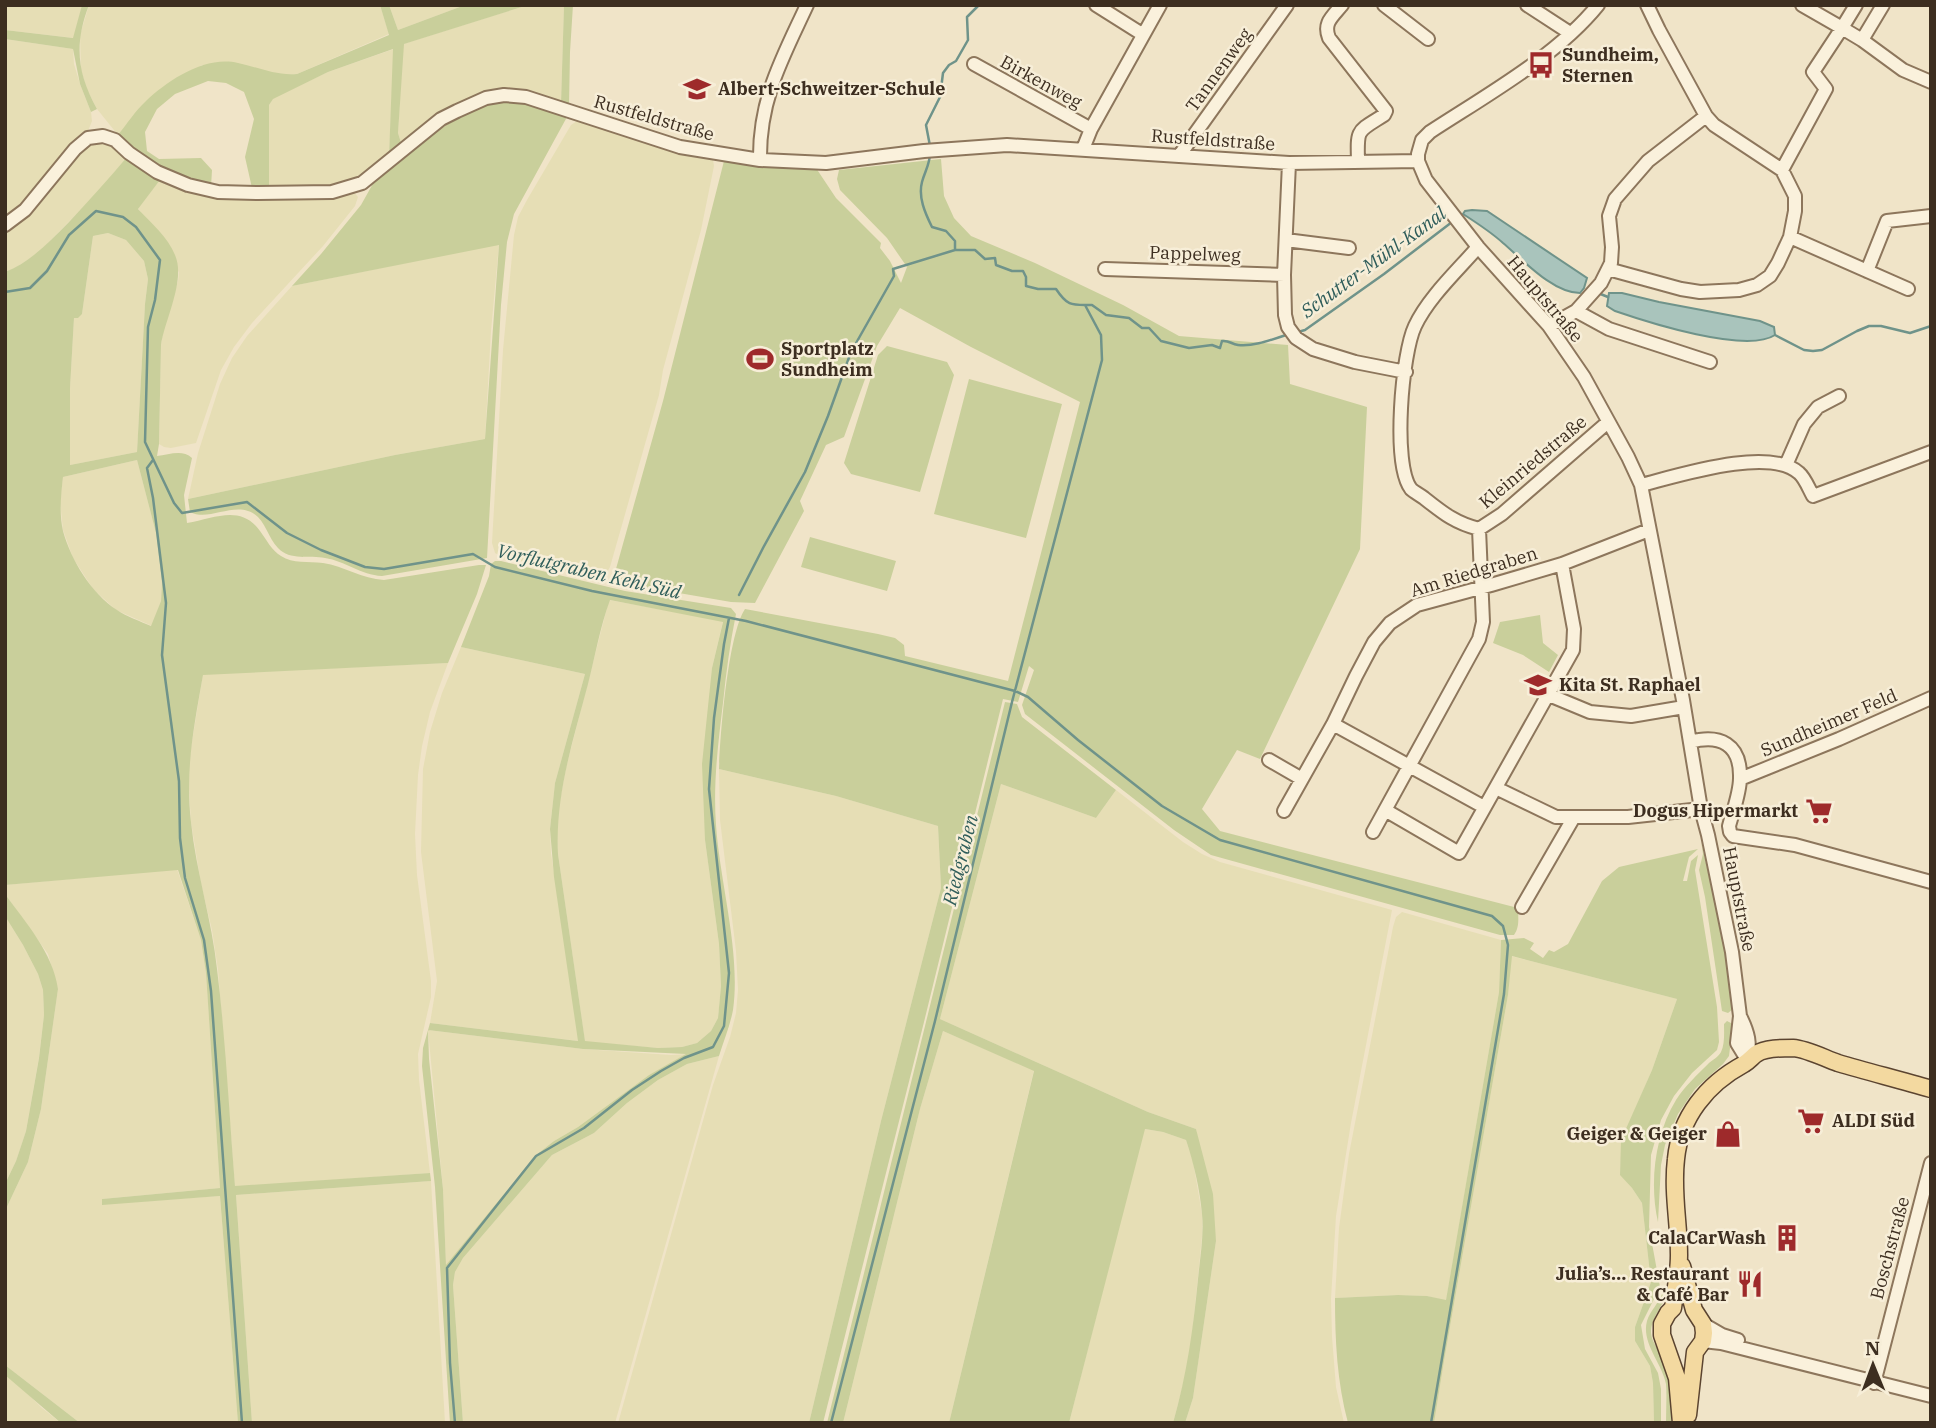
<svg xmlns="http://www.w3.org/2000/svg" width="1936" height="1428" viewBox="0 0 1936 1428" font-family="'IBM Plex Serif',serif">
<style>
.farmland{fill:#e6deb5}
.green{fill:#c9cf9b;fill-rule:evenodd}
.water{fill:#a9c4bc;stroke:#6f938a;stroke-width:2}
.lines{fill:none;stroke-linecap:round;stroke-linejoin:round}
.stream{stroke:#6f938a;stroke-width:2.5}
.minor-casing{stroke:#8d765c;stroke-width:16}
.major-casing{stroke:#5b4430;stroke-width:19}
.minor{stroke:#faf1dc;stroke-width:12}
.major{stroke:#f3d9a0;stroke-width:16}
.labels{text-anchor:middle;stroke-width:5;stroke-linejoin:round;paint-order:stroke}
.poi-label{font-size:18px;font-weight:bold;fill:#3d2e20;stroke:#f7eed8;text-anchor:start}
.street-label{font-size:18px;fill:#3d2e20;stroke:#f7eed8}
.water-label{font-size:19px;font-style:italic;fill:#2f5d5a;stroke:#f7eed8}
</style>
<rect width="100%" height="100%" fill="#f0e4c8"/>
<path class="farmland" d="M5,5H82L74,38L5,30Z
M89,5H380L389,34L297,74L284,75L202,65L118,135L97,109L87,90L81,70L80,35Z
M389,5H465L398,30Z
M528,5H564L561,103L496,92L402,146L398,133L403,44Z
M5,39L73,49L74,64L80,84L91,112L92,121L86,136L28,204L5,223Z
M394,49L389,157L358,179L338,186L269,190V105L273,98L328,72Z
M577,121L672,151L713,160L714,166L701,230L663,370L659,395L610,567L605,576L599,578L502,557L495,553L492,543L503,350L514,235L518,217L527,200L571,125Z
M101,141L110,142L127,157L101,189L39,252L14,269L5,272V231L19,222L39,204L79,151L88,143Z
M160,180L199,192L353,191L358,197L355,206L323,246L252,323L234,347L221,370L196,443L171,448L164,447L159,444L161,345L163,330L178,281L179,272L138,208Z
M108,233L126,240L144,261L148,279L145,304L137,452L70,465V388L74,318L82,314L93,236Z
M499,244L491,331L485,439L395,455L188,499L198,453L220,384L232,358L247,336L292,286Z
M137,460L156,533L162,583L161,601L152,626L116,610L93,589L73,558L63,530L60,501L63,477Z
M609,600L723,621L712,668L705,840L719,944L721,986L718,1018L711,1031L697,1043L682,1047L658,1048L585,1042L558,854L557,832L559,806L566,768Z
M461,647L585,674L555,783L550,829L551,853L579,1041L430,1023L437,981L421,852L423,769L430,732L442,693Z
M448,663L430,712L422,746L418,775L415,834L417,875L431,981V997L418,1054L419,1080L430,1173L235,1187L218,970L212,930L201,884L191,822L188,772L190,754L203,674Z
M719,769L836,796L938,826L941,888L881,1121L809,1423H618L713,1085L730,1037L736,1013L738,990L736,951L720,820Z
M1001,784L1096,818L1116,790L1183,842L1202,854L1220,862L1392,910L1351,1123L1336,1216L1331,1299L1332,1337L1336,1387L1344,1423H1185L1193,1398L1216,1241L1196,1129L1148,1112L940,1019Z
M177,869L201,940L206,973L220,1188L102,1199V1204L220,1196L238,1423H80L5,1365V1211L28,1162L41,1109L58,989L48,954L5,894V885Z
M1402,912L1501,940L1499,992L1446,1301L1427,1296L1398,1295L1335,1298L1339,1228L1349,1154L1393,927L1396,917Z
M5,916L23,945L38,974L43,990L44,1015L39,1057L26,1131L16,1161L5,1184Z
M1511,956L1677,999L1652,1070L1622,1140L1620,1174L1632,1188L1642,1203L1651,1282L1635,1327V1341L1650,1366L1653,1383L1654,1423H1434L1444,1361L1508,995Z
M428,1030L583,1049L671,1055L688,1054L649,1075L578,1127L554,1141L536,1155L446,1266L443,1189Z
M943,1031L1034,1070L949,1423H843L920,1109Z
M719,1056L615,1423H463L453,1285L455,1272L463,1258L552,1155L594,1133L627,1103L658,1080L687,1064Z
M1144,1129L1163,1132L1186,1140L1193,1161L1202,1214V1237L1191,1346L1183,1385L1173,1423H1069Z
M431,1181L445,1423H252L236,1195Z
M5,1375L19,1385L42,1408L61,1423H5Z"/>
<path class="green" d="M82,5H89C74,44 77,73 97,109L91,112L80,84L73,49L5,39V30L73,38Z
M380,5H389L398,30L465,5H528L404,44L398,133L402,146L389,157L393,49L328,72L273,99L269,105V190L252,188L245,157L254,119L244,92L226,83L208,81L175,94L157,109L145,132L147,151L159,159L201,158L212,170L211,187L178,180L138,155L118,135C127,124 135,111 146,101C168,80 206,55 238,63C258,67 276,76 297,74L389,35Z
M564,5H573L570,52L569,106L561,103Z
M509,100L530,103L567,117L514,214L507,242L501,305L487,558L382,576C361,575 345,561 325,558C310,555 290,561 278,548C267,537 265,516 248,511C229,505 207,521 190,512L188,499L395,455L485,439L499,245L292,286L321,254L361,205L375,180L416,145L456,119L488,103Z
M127,157L160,180L138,209C151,223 168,237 175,255C186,280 165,319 161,345L159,444L157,456C169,455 182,449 192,458L184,495L187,523C215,518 241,504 260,531C266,539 272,551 281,556C293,564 308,561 323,563C344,566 362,579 384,580L479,565H486L477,594L448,663L203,675C194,726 185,770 191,822C196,872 212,920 217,969C226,1041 229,1114 235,1186L430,1173L431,1181L236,1195L252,1423H238L220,1196L102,1205V1199L220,1188L206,973L201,940L178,870L5,885V272C31,262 50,241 69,222C89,200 109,179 127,157ZM108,233L126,240L144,261L148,279L145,304L137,452L70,465V388L74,318H78L82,314L93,236ZM137,460L156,533L162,583L161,601L151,626C140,621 127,617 117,610C91,593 71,560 63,531C59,513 61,495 63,477Z
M941,159L944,196L954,218L971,236L1035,263L1123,305L1179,336L1288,345L1290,384L1367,407L1360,549L1260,759L1237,750L1202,809L1220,831L1518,908C1518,917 1520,927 1514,935H1500L1211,855L1174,830L1025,714L1022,705L1034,670L1029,666L1018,702L1003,699L924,1022L823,1423H809L881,1121L941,888L938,826L836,796L719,769C720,736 728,634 745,609L878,634L895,638L904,645L905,656L1008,681L1080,402L971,347L900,308L877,346L844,437L826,445L800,501L804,511L755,603L731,602L615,582L614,576L663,401L724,161L769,167L816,168L836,198L881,243L880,248L890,261L901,283L907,267L887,238L840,190L837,179L839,170Z
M887,346L947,362L954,375L920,492L851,474L844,463L878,355Z
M969,379L1062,404L1026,538L934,514Z
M810,537L896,561L887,591L801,567Z
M495,561H501L625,591L731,608L736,614C730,643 726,673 723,703C718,744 713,784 716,825C720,884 741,952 733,1010C730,1026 724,1040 719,1056L687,1064L658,1080L627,1103L594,1133L552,1155L463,1258L455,1272L453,1285L463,1423H450L435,1187L422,1066L423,1048L430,1023L578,1041L554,877L550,829L555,783L585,674L461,647L489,576L491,564ZM610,600L723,622L712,668L702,764L705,840L719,944L721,986L718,1018L711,1031L697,1043L682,1047L658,1048L585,1041L558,854C555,795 573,741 588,684C595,657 600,627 610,600ZM428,1030L583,1049L686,1054L649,1075L578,1127L554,1141L536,1155L446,1265L443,1189L429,1059Z
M1540,615L1543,643L1558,655L1549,672L1523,655L1493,643L1500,622Z
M1005,702L1017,704L1022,717L1116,790L1096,818L1001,784L940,1019L1148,1112L1196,1129L1213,1194L1216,1241L1193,1398L1185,1423H1173C1187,1374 1193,1330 1198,1279C1200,1258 1204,1236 1202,1214C1200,1190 1194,1164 1186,1140L1163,1132L1145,1129L1069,1423H949L1034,1071L943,1031L920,1109L843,1423H827Z
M1701,841L1726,953L1732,1002L1733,1009L1728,1013L1722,1011L1705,897L1699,870L1703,854Z
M1698,849L1689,857L1683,881H1687L1691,861L1698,855L1695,870L1717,1007L1719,1042L1717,1050L1692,1073L1674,1096L1661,1120L1651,1155L1649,1227L1660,1287L1641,1325L1645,1349L1658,1373L1661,1389V1423H1654L1653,1383L1650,1366L1635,1341V1327L1651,1282L1642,1203L1632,1188L1620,1175L1621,1140L1652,1070L1677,999L1512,956L1508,995L1444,1361L1434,1423H1348C1337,1382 1335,1340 1335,1298L1398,1295L1427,1296L1446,1300L1499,992L1501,940L1524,938L1534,943L1530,949L1543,958L1549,950L1554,952L1568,944L1602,881L1619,867Z
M5,894C26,923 53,953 58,989L41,1109L28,1162L5,1211V1184L16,1161L26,1131L39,1058L44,1015L43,990L38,974L23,945L5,916Z
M1727,1021L1733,1024L1729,1056L1723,1064L1695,1089L1678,1114L1665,1145L1661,1165L1658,1222C1649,1183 1655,1134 1676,1100C1685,1086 1698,1074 1709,1063C1713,1060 1719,1056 1721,1052C1725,1044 1724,1032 1724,1024Z
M1663,1292H1667C1663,1307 1651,1317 1651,1333C1652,1344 1661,1352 1665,1362C1673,1382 1671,1402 1671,1423H1666C1666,1410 1667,1396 1666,1384C1662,1363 1641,1343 1647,1321C1650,1311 1659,1303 1663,1292Z
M5,1365L80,1423H61L5,1375Z"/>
<path class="water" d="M1472,210L1487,211L1587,278L1584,288L1580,293C1553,293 1523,260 1503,243C1491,232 1477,223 1463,214L1465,211Z
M1609,293H1622L1659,302L1760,321L1774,327L1775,335C1746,354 1647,322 1615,311L1607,306Z"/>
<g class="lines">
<path class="stream" d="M930,146L926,125L940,97L943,73L949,65L956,61L968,40L967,17L979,5
M930,153C930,164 925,171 922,182C918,197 925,213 932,227L946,231L955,241V250H975L985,259L995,258L996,265L1012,271H1023L1026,277V286L1038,289H1056C1068,307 1072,305 1092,305L1106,315L1129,318L1142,328H1149L1161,341L1189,348L1212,345L1220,348L1222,341C1229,340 1231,344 1238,345C1254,347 1273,339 1289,334
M5,292L30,288L47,271L69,235L96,211L123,217L136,227L160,260L155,300L148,327L145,442L174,503L182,513L247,502L287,533L321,550L365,567L384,569L473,554L495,567L592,591L746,621L1015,691L1028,697L1078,740L1162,806L1220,840L1492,916L1503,926L1508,945L1504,994L1431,1423
M1598,293L1608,297
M1298,332L1305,330L1384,274L1452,222
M1775,335L1804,350L1813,351L1822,350L1857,331L1869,326H1881L1910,333L1931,326
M153,460L147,468L153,498L166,603L162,655L179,781L180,838L185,878L204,940L211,991L242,1423
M739,595L763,548L805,472L828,416L851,352L894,276L893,269L955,250
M455,1423L450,1363L447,1268L536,1156L584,1128L632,1090L661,1071L684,1058L713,1047L724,1026L729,973L709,789L714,718L724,644L729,618
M831,1423L935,1021L1012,702L1102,360L1101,335L1085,305"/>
<defs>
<path id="minor" d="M1096,5L1142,34
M1342,5C1332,17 1323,23 1329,38L1386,111L1384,115C1357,132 1357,128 1358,161
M1384,5L1428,39
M1527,5L1570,33
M1598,5C1557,56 1485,96 1430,132L1422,140L1418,154V161L1426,180L1478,247L1549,326L1584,377L1628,457L1641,485L1683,700L1701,809L1708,835L1732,952L1740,1016L1737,1043L1748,1061
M1856,5L1842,28L1862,40L1903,70L1931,82
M1862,40L1883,5
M974,64L1091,129
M1083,149L1091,129L1160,5
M1179,156L1287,5
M760,160C759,99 782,59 807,5
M1289,163L1284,275L1285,315L1288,327L1296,338L1313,349L1355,362L1406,372
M1782,170L1826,89L1813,72L1842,28L1802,5
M5,225L25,210L75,149L88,138L103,136L115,140L129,153L157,172L188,185L218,192L258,193L332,192L362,183L441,119L457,111L486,98L504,95L526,97L680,147L760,160L826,163L924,151L1007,145L1289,163L1418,161
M1790,237L1908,289
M1286,240L1349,248
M1478,247C1457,271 1428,298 1415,326C1402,353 1392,464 1411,489C1414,492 1420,495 1424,498C1443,513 1455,523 1479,529
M1105,269L1284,275
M1608,269L1681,289L1700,292L1739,290L1757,285L1770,276L1778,263L1790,237L1795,211V196L1782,170L1714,125L1706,116L1659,30L1647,5
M1867,271L1887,221L1931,216
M1576,311L1609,329L1710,362
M1549,326L1576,311L1601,283L1611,263L1612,247L1609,216L1615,199L1648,161L1706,116
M1786,465L1804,424L1818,407L1839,396
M1641,485C1677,476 1769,446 1799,473C1805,478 1809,489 1813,496L1931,452
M1549,695L1590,712L1631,716L1684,707
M1333,724L1484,807
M1690,742C1720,734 1741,744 1740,778C1740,793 1733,811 1729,826L1730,832L1733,836L1795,845L1931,882
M1269,760L1302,779
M1740,779L1839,739L1931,698
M1496,788L1556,817H1628L1701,809
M1385,810L1459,853L1573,650L1574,629L1562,564
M1284,811L1333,724L1356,676L1374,642L1390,623L1417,605L1491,585L1562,564L1649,530
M1373,832L1479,639L1483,622L1479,529L1502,514L1608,422
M1522,907L1574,817
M1740,1016C1749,1034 1750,1042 1748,1061
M1703,1324L1722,1335L1738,1340
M1703,1341L1721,1343L1931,1396
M1874,1383L1931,1163"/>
<path id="major" d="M1682,1266L1694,1310L1703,1324L1704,1333L1703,1341L1695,1352L1688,1415
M1681,1423L1677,1378L1662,1335V1324L1668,1313L1673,1308C1675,1291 1679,1273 1679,1255C1679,1223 1672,1192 1676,1159C1680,1117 1707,1084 1744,1064C1749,1061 1752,1057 1756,1054C1765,1048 1782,1048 1793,1048C1807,1049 1824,1058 1838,1063C1869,1072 1900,1080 1931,1089"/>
</defs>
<use href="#minor" class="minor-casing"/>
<use href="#major" class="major-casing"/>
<use href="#minor" class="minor"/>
<use href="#major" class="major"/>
</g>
<defs>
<symbol id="bus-bare" viewBox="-9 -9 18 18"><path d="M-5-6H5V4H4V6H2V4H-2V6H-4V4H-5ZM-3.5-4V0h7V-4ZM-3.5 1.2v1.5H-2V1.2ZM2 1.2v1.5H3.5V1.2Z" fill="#9e2a2b" stroke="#f7eed8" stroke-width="2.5" paint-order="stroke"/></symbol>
<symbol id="school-bare" viewBox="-9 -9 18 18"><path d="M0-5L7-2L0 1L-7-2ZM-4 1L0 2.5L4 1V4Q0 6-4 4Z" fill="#9e2a2b" stroke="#f7eed8" stroke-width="2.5" paint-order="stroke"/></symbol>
<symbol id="stadium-bare" viewBox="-9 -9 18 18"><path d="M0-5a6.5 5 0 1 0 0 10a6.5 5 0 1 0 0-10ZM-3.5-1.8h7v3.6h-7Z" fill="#9e2a2b" stroke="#f7eed8" stroke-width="2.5" paint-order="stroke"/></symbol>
<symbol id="supermarket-bare" viewBox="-9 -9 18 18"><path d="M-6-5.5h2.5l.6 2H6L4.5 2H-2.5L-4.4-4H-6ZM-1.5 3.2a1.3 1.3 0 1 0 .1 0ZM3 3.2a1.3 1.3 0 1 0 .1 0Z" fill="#9e2a2b" stroke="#f7eed8" stroke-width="2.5" paint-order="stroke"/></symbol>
<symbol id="shop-bare" viewBox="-9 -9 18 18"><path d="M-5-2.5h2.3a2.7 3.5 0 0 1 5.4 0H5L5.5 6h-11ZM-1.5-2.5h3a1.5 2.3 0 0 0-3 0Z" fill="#9e2a2b" stroke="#f7eed8" stroke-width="2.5" paint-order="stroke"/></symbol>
<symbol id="building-bare" viewBox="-9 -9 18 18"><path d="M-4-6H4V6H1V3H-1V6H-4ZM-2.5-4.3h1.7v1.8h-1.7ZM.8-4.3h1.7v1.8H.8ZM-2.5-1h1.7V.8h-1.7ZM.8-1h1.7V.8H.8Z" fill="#9e2a2b" stroke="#f7eed8" stroke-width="2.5" paint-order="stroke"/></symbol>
<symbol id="restaurant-bare" viewBox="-9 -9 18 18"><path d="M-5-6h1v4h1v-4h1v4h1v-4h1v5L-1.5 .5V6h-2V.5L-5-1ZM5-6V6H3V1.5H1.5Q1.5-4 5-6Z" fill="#9e2a2b" stroke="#f7eed8" stroke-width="2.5" paint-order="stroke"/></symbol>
</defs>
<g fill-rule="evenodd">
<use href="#bus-bare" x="1522" y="46" width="38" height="38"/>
<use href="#school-bare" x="678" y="70" width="38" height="38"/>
<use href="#stadium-bare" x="741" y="340" width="38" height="38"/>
<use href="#school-bare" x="1519" y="666" width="38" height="38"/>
<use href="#supermarket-bare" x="1800" y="792" width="38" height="38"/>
<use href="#supermarket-bare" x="1792" y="1102" width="38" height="38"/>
<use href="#shop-bare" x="1709" y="1115" width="38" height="38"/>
<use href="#building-bare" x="1768" y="1219" width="38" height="38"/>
<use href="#restaurant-bare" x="1731" y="1265" width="38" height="38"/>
</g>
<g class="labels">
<g class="poi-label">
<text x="1562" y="61">Sundheim,<tspan x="1562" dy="21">Sternen</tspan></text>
<text x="718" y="95">Albert-Schweitzer-Schule</text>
<text x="781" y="355">Sportplatz<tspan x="781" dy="21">Sundheim</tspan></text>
<text x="1559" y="691">Kita St. Raphael</text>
<text x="1798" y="817" text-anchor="end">Dogus Hipermarkt</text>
<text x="1832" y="1127">ALDI Süd</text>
<text x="1707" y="1140" text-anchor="end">Geiger &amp; Geiger</text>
<text x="1766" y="1244" text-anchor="end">CalaCarWash</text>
<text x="1729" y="1280" text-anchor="end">Julia’s… Restaurant<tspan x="1729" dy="21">&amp; Café Bar</tspan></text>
</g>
<g class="street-label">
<text transform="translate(1219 70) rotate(-54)" y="6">Tannenweg</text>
<text transform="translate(1041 82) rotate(29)" y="6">Birkenweg</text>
<text transform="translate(654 118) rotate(16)" y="6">Rustfeldstraße</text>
<text transform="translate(1213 140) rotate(4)" y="6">Rustfeldstraße</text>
<text transform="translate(1195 254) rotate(2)" y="6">Pappelweg</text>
<text transform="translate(1545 299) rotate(50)" y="6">Hauptstraße</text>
<text transform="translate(1533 462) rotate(-40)" y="6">Kleinriedstraße</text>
<text transform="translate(1474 572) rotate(-17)" y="6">Am Riedgraben</text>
<text transform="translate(1829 723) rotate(-23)" y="6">Sundheimer Feld</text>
<text transform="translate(1739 899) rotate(79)" y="6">Hauptstraße</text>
<text transform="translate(1890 1248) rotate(-75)" y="6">Boschstraße</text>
</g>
<g class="water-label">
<text transform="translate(1373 262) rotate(-36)" y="7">Schutter-Mühl-Kanal</text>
<text transform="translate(589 571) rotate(13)" y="7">Vorflutgraben Kehl Süd</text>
<text transform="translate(960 860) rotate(-76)" y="7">Riedgraben</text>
</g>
</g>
<rect width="1936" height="1428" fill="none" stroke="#3d2e20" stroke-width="14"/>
<g transform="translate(1873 1365) rotate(359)" stroke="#f7eed8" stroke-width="5" paint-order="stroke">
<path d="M0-5L12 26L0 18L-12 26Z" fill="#3d2e20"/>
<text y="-10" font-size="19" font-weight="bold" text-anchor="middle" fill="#3d2e20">N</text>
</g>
</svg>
